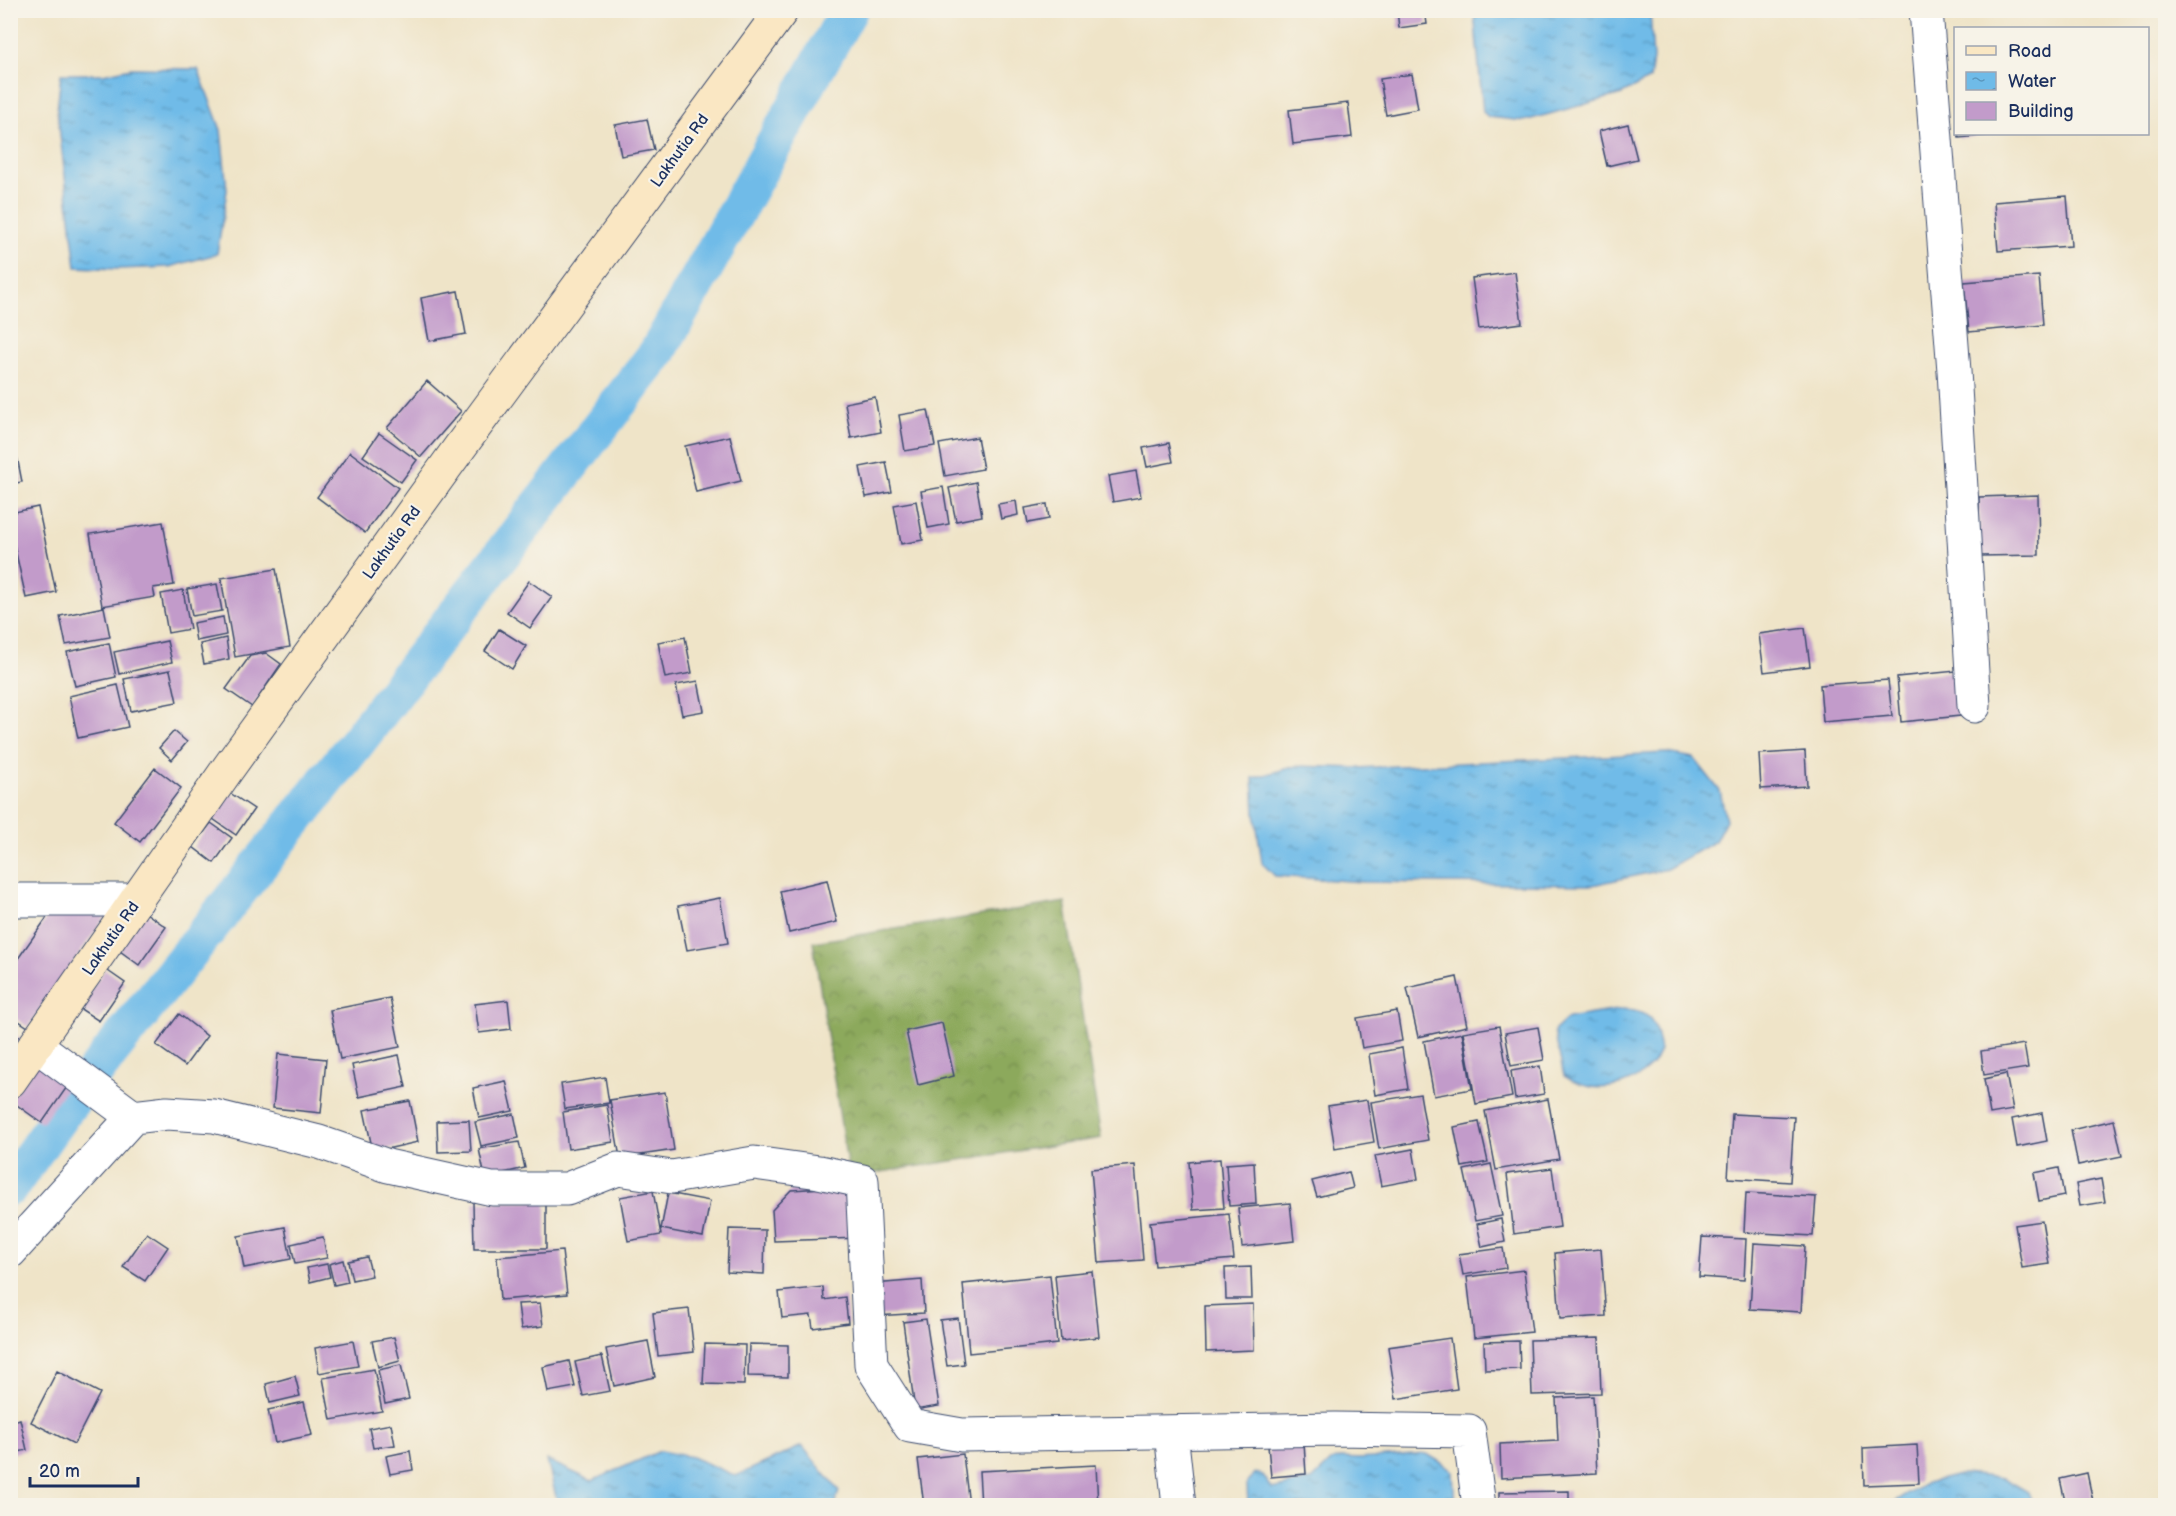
<svg xmlns="http://www.w3.org/2000/svg" width="2176" height="1516" viewBox="0 0 2176 1516" font-family="'Balsamiq Sans',sans-serif">
<style>
.forest{fill:url(#forest-crowns);stroke:#546c5c;stroke-width:1.5}
.water{fill:url(#water-ripples);stroke:#4575a3;stroke-width:1.5}
.lines{fill:none;stroke-linecap:round;stroke-linejoin:round}
.canal{stroke:#6fbbe8;stroke-width:38}
.building{fill:#c29bca}
.street-casing{stroke:#3b4a6e;stroke-width:35}
.secondary-casing{stroke:#3b4a6e;stroke-width:35}
.street{stroke:#fff;stroke-width:33}
.secondary{stroke:#fae7c3;stroke-width:33}
.labels{text-anchor:middle;stroke-width:4.5;stroke-linejoin:round;paint-order:stroke}
.street-label{font-size:16px;fill:#1b2f5e;stroke:#f7f3e8}
</style>
<defs>
<pattern id="forest-crowns" width="20" height="18" patternUnits="userSpaceOnUse" patternTransform="scale(1.5)"><rect width="20" height="18" fill="#8ca95b"/><path d="M2 6a3 3 0 1 1 6 0M12 15a3 3 0 1 1 6 0" fill="none" stroke="#728a4e"/></pattern>
<pattern id="water-ripples" width="26" height="14" patternUnits="userSpaceOnUse" patternTransform="scale(1.5)"><rect width="26" height="14" fill="#6fbbe8"/><path d="M2 4q2-2 4 0t4 0M15 11q2-2 4 0t4 0" fill="none" stroke="#5a98bf"/></pattern>
</defs>
<rect width="100%" height="100%" fill="#f7f3e8"/>
<filter id="ink" filterUnits="userSpaceOnUse"><feTurbulence type="fractalNoise" baseFrequency=".0167" numOctaves="2"/><feDisplacementMap in="SourceGraphic" scale="12" xChannelSelector="R" yChannelSelector="G"/><feConvolveMatrix kernelMatrix="1 2 1 2 8 2 1 2 1" color-interpolation-filters="sRGB"/></filter>
<filter id="wash" filterUnits="userSpaceOnUse"><feTurbulence type="fractalNoise" baseFrequency=".008" numOctaves="4" result="noise"/><feDisplacementMap in="SourceGraphic" scale="24" xChannelSelector="R" yChannelSelector="G"/><feGaussianBlur stdDeviation="1.35" result="paint"/><feColorMatrix in="noise" values="0 0 0 0 0 0 0 0 0 0 0 0 0 0 0 0 0 1.4 0 .05"/><feComposite in="paint" operator="in"/></filter>
<g filter="url(#wash)">
<rect width="100%" height="100%" fill="#efe4c8"/>
<path class="forest" d="M1065,902L1101,1138L849,1177L813,942Z"/>
<path class="water" d="M1474,11H1650L1653,59L1650,79L1622,94L1524,121L1489,117L1483,112Z
M131,68L198,69L221,130L227,190L217,254L169,267L118,269L76,267L57,110L61,74H103Z
M1667,753L1694,758L1720,791L1726,820L1715,841L1667,869L1592,885L1364,882L1275,876L1262,863L1255,814L1253,778L1296,766L1357,768Z
M1623,1009C1655,1013 1654,1021 1660,1050C1657,1056 1655,1063 1650,1067C1626,1090 1591,1095 1564,1076L1554,1031L1568,1018Z
M802,1446L839,1491L835,1505H558L547,1460L592,1481L660,1451L692,1457L736,1476Z
M1427,1454L1442,1463L1453,1472L1455,1505H1248L1247,1483L1255,1473L1263,1475L1272,1489L1312,1480L1333,1460L1341,1458L1359,1459Z
M1963,1474L2004,1478L2028,1492L2033,1505H1889L1927,1483Z"/>
<g class="lines">
<path class="canal" d="M10,1187L62,1113L357,742L657,353L849,10"/>
</g>
<g id="blocks">
<path class="building" d="M1397,10H1425L1427,24L1399,28Z
M1861,10H1903V14L1862,18Z
M1412,74L1418,109L1386,115L1380,79Z
M1348,103L1352,137L1293,144L1289,110Z
M647,119L654,150L621,156L615,125Z
M1628,124L1637,159L1607,166L1599,131Z
M1958,134H1990V135L1959,138Z
M2067,196L2071,246L1998,251L1994,202Z
M1515,272L1522,323L1479,329L1472,278Z
M2039,276L2043,325L1969,332L1964,282Z
M458,291L466,334L429,341L421,298Z
M427,381L461,411L421,457L387,428Z
M875,397L881,432L851,438L845,403Z
M928,410L935,446L905,451L899,415Z
M379,433L417,460L401,482L363,456Z
M730,436L741,481L696,492L685,446Z
M977,437L983,469L945,476L939,444Z
M1169,443L1173,462L1147,467L1143,448Z
M10,446H15L22,482L10,484Z
M350,452L398,488L365,533L317,497Z
M886,462L892,492L866,497L860,467Z
M1136,471L1141,497L1113,502L1108,476Z
M976,482L982,516L956,521L949,488Z
M943,487L949,524L928,528L921,491Z
M2038,495L2039,555L1980,556L1979,497Z
M916,501L923,540L901,544L894,505Z
M1016,501L1018,515L1001,519L998,504Z
M1047,504L1049,519L1028,523L1025,508Z
M38,507L56,592L26,598L10,526V513Z
M163,522L174,585L153,588L155,597L102,606L90,534Z
M276,569L290,647L235,657L221,578Z
M529,581L552,597L530,628L507,612Z
M217,584L222,611L192,616L187,589Z
M183,590L190,629L168,633L161,594Z
M104,607L110,637L66,645L60,616Z
M223,617L226,635L196,641L193,623Z
M1805,628L1810,666L1764,672L1759,634Z
M499,629L526,646L512,669L485,651Z
M685,637L692,673L665,678L658,642Z
M226,638L229,659L204,664L200,644Z
M167,641L172,662L119,674L114,652Z
M109,643L116,677L75,686L67,652Z
M266,653L281,664L252,707L226,689L250,656Z
M170,670L177,702L131,711L124,679Z
M1956,671L1960,716L1901,722L1897,677Z
M1888,680L1892,716L1823,722L1820,685Z
M698,681L704,711L682,715L676,685Z
M118,685L128,727L78,738L69,696Z
M174,731L187,742L172,760L159,748Z
M1805,751L1807,786L1761,789L1759,754Z
M155,768L181,788L140,842L114,822Z
M230,793L254,809L236,835L213,819Z
M211,823L232,838L214,863L193,847Z
M827,880L837,922L789,933L780,891Z
M720,898L728,943L687,950L678,906Z
M55,906L110,910L28,1027L10,1015V970Z
M143,911L166,927L139,965L116,948Z
M105,969L125,983L99,1021L79,1008Z
M1457,977L1467,1026L1418,1037L1407,988Z
M390,998L400,1047L340,1059L330,1010Z
M508,1000L511,1029L479,1033L475,1004Z
M1397,1011L1402,1041L1362,1048L1357,1018Z
M179,1014L207,1036L185,1066L156,1045Z
M942,1023L954,1076L918,1085L906,1031Z
M1499,1026L1512,1097L1476,1104L1463,1032Z
M1538,1027L1544,1060L1511,1066L1505,1033Z
M1462,1033L1472,1089L1434,1096L1424,1041Z
M10,1035L20,1037L14,1064L10,1063Z
M2024,1044L2028,1068L1984,1075L1981,1051Z
M1402,1048L1408,1089L1375,1095L1369,1054Z
M278,1054L326,1059L321,1113L273,1108Z
M399,1055L406,1087L359,1097L352,1065Z
M37,1061L69,1084L42,1123L10,1100Z
M1540,1066L1544,1094L1515,1099L1511,1071Z
M2006,1074L2013,1110L1990,1114L1984,1079Z
M605,1077L609,1103L565,1109L561,1084Z
M506,1081L513,1111L479,1118L473,1088Z
M665,1092L674,1150L620,1158L610,1100Z
M1420,1094L1428,1140L1379,1149L1371,1102Z
M1548,1099L1559,1159L1496,1170L1485,1111Z
M1367,1100L1374,1142L1335,1149L1328,1106Z
M410,1101L418,1142L373,1152L364,1110Z
M607,1105L613,1142L568,1149L563,1112Z
M2042,1113L2047,1141L2017,1147L2012,1119Z
M514,1114L519,1138L481,1146L475,1122Z
M1732,1114L1794,1117L1790,1182L1728,1178Z
M469,1120L471,1151L438,1152L437,1121Z
M2114,1120L2122,1156L2078,1165L2071,1130Z
M1479,1122L1488,1162L1462,1167L1454,1127Z
M519,1142L525,1168L485,1177L479,1149Z
M1413,1149L1418,1179L1381,1186L1375,1156Z
M1220,1159L1224,1208L1193,1210L1189,1162Z
M1254,1162L1256,1204L1229,1206L1226,1164Z
M1491,1164L1502,1216L1475,1221L1464,1170Z
M1135,1165L1143,1260L1099,1263L1091,1169Z
M1552,1168L1560,1227L1514,1234L1507,1174Z
M2059,1168L2064,1196L2039,1201L2034,1173Z
M1349,1172L1353,1188L1317,1197L1312,1181Z
M2101,1179L2105,1202L2080,1206L2076,1184Z
M858,1186L860,1238L774,1241L772,1210L791,1190Z
M653,1191L661,1235L628,1241L620,1197Z
M668,1193L710,1201L703,1237L661,1229Z
M1746,1193L1816,1197L1813,1236L1744,1232Z
M546,1201V1249H474L473,1202Z
M1290,1203L1294,1241L1242,1247L1238,1208Z
M1229,1214L1234,1259L1155,1266L1150,1222Z
M1501,1219L1505,1242L1482,1247L1477,1224Z
M2042,1221L2049,1264L2022,1268L2015,1225Z
M285,1227L291,1259L244,1268L238,1236Z
M729,1229L765,1230L764,1274L727,1272Z
M147,1233L168,1247L145,1281L123,1267Z
M323,1237L327,1258L295,1264L291,1244Z
M1702,1237L1746,1239L1744,1280L1699,1277Z
M1754,1243L1805,1246L1801,1312L1750,1309Z
M1503,1248L1506,1268L1463,1275L1459,1254Z
M1601,1249L1606,1316L1560,1319L1555,1253Z
M562,1251L567,1294L500,1300L497,1257Z
M367,1257L372,1276L352,1280L348,1261Z
M343,1260L348,1282L334,1285L329,1264Z
M327,1264L330,1277L310,1282L307,1268Z
M1251,1267L1252,1299H1226L1225,1268Z
M1524,1270L1532,1332L1474,1338L1467,1277Z
M1092,1271L1099,1337L1061,1341L1055,1275Z
M1050,1275L1057,1344L969,1353L963,1284Z
M922,1280L924,1313L875,1316L873,1284Z
M823,1287L824,1300L845,1297L848,1323L813,1328L811,1315L782,1318L779,1292Z
M540,1303L543,1326L521,1329L518,1304Z
M1253,1304L1254,1350L1206,1352L1205,1306Z
M689,1309L694,1352L658,1356L653,1313Z
M958,1318L964,1364L947,1366L940,1320Z
M926,1319L939,1406L915,1410L903,1322Z
M394,1337L400,1361L378,1367L372,1341Z
M1450,1338L1457,1389L1396,1399L1388,1347Z
M1599,1338L1601,1393L1532,1395L1530,1340Z
M353,1341L358,1366L319,1373L315,1348Z
M648,1341L655,1377L614,1386L606,1349Z
M1519,1341L1520,1369L1485,1370L1484,1342Z
M705,1344L745,1345L744,1385L703,1384Z
M749,1344L788,1345V1377L748,1376Z
M602,1356L610,1391L583,1396L575,1362Z
M569,1361L575,1387L548,1392L543,1367Z
M401,1365L409,1399L385,1404L378,1370Z
M374,1369L382,1411L331,1420L323,1378Z
M57,1371L100,1393L74,1444L31,1422Z
M295,1376L300,1396L270,1403L266,1384Z
M1593,1396L1597,1473L1501,1478L1500,1444L1558,1441L1556,1398Z
M304,1402L312,1435L275,1443L268,1410Z
M20,1419L27,1450L10,1454V1422Z
M391,1424L395,1445L373,1448L369,1428Z
M1304,1443L1306,1474L1271,1477L1268,1446Z
M1917,1445L1919,1483L1864,1485L1863,1448Z
M410,1451L413,1470L390,1474L386,1456Z
M963,1454L969,1506H924L918,1459Z
M1096,1465L1098,1506H981L979,1471Z
M2087,1473L2094,1506H2066L2060,1479Z
M1569,1491V1506H1499V1492Z"/>
</g>
</g>
<g filter="url(#ink)">
<use href="#blocks" fill-opacity="0" stroke="#3b4a6e" stroke-width="1.5"/>
<g class="lines">
<defs>
<path id="street" d="M1926,10L1954,371L1974,706
M10,900H137
M36,1045L133,1117
M10,1252L133,1117L167,1113L214,1116L319,1142L388,1166L492,1189H567L618,1169L672,1177L754,1163L819,1172L862,1181L871,1365L910,1426L962,1435L1335,1429L1469,1431L1479,1506
M1171,1432L1179,1506"/>
<path id="secondary" d="M10,1081L229,767L460,447L782,10"/>
</defs>
<use href="#street" class="street-casing"/>
<use href="#secondary" class="secondary-casing"/>
<use href="#street" class="street"/>
<use href="#secondary" class="secondary"/>
</g>
</g>
<g class="labels">
<g class="street-label">
<text transform="translate(679 150) rotate(-54)" y="6">Lakhutia Rd</text>
<text transform="translate(391 542) rotate(-54)" y="6">Lakhutia Rd</text>
<text transform="translate(110 938) rotate(-55)" y="6">Lakhutia Rd</text>
</g>
</g>
<rect width="2176" height="1516" fill="none" stroke="#f7f3e8" stroke-width="36"/>
<rect x="1954" y="27" width="195" height="108" fill="#f7f3e8" stroke="#9fa5b1" stroke-width="1.5"/>
<rect x="1966" y="46" width="30" height="9" fill="#fae7c3" stroke="#9fa5b1" stroke-width="1.5"/>
<text x="2008" y="57" font-size="18" fill="#1b2f5e">Road</text>
<rect x="1966" y="72" width="30" height="18" fill="url(#water-ripples)" stroke="#9fa5b1" stroke-width="1.5"/>
<text x="2008" y="87" font-size="18" fill="#1b2f5e">Water</text>
<rect x="1966" y="102" width="30" height="18" fill="#c29bca" stroke="#9fa5b1" stroke-width="1.5"/>
<text x="2008" y="117" font-size="18" fill="#1b2f5e">Building</text>
<path d="M30 1477v9h108v-9" fill="none" stroke="#1b2f5e" stroke-width="3"/>
<text x="39" y="1477" font-size="18" fill="#1b2f5e" stroke="#f7f3e8" stroke-width="4.5" paint-order="stroke">20 m</text>
</svg>
